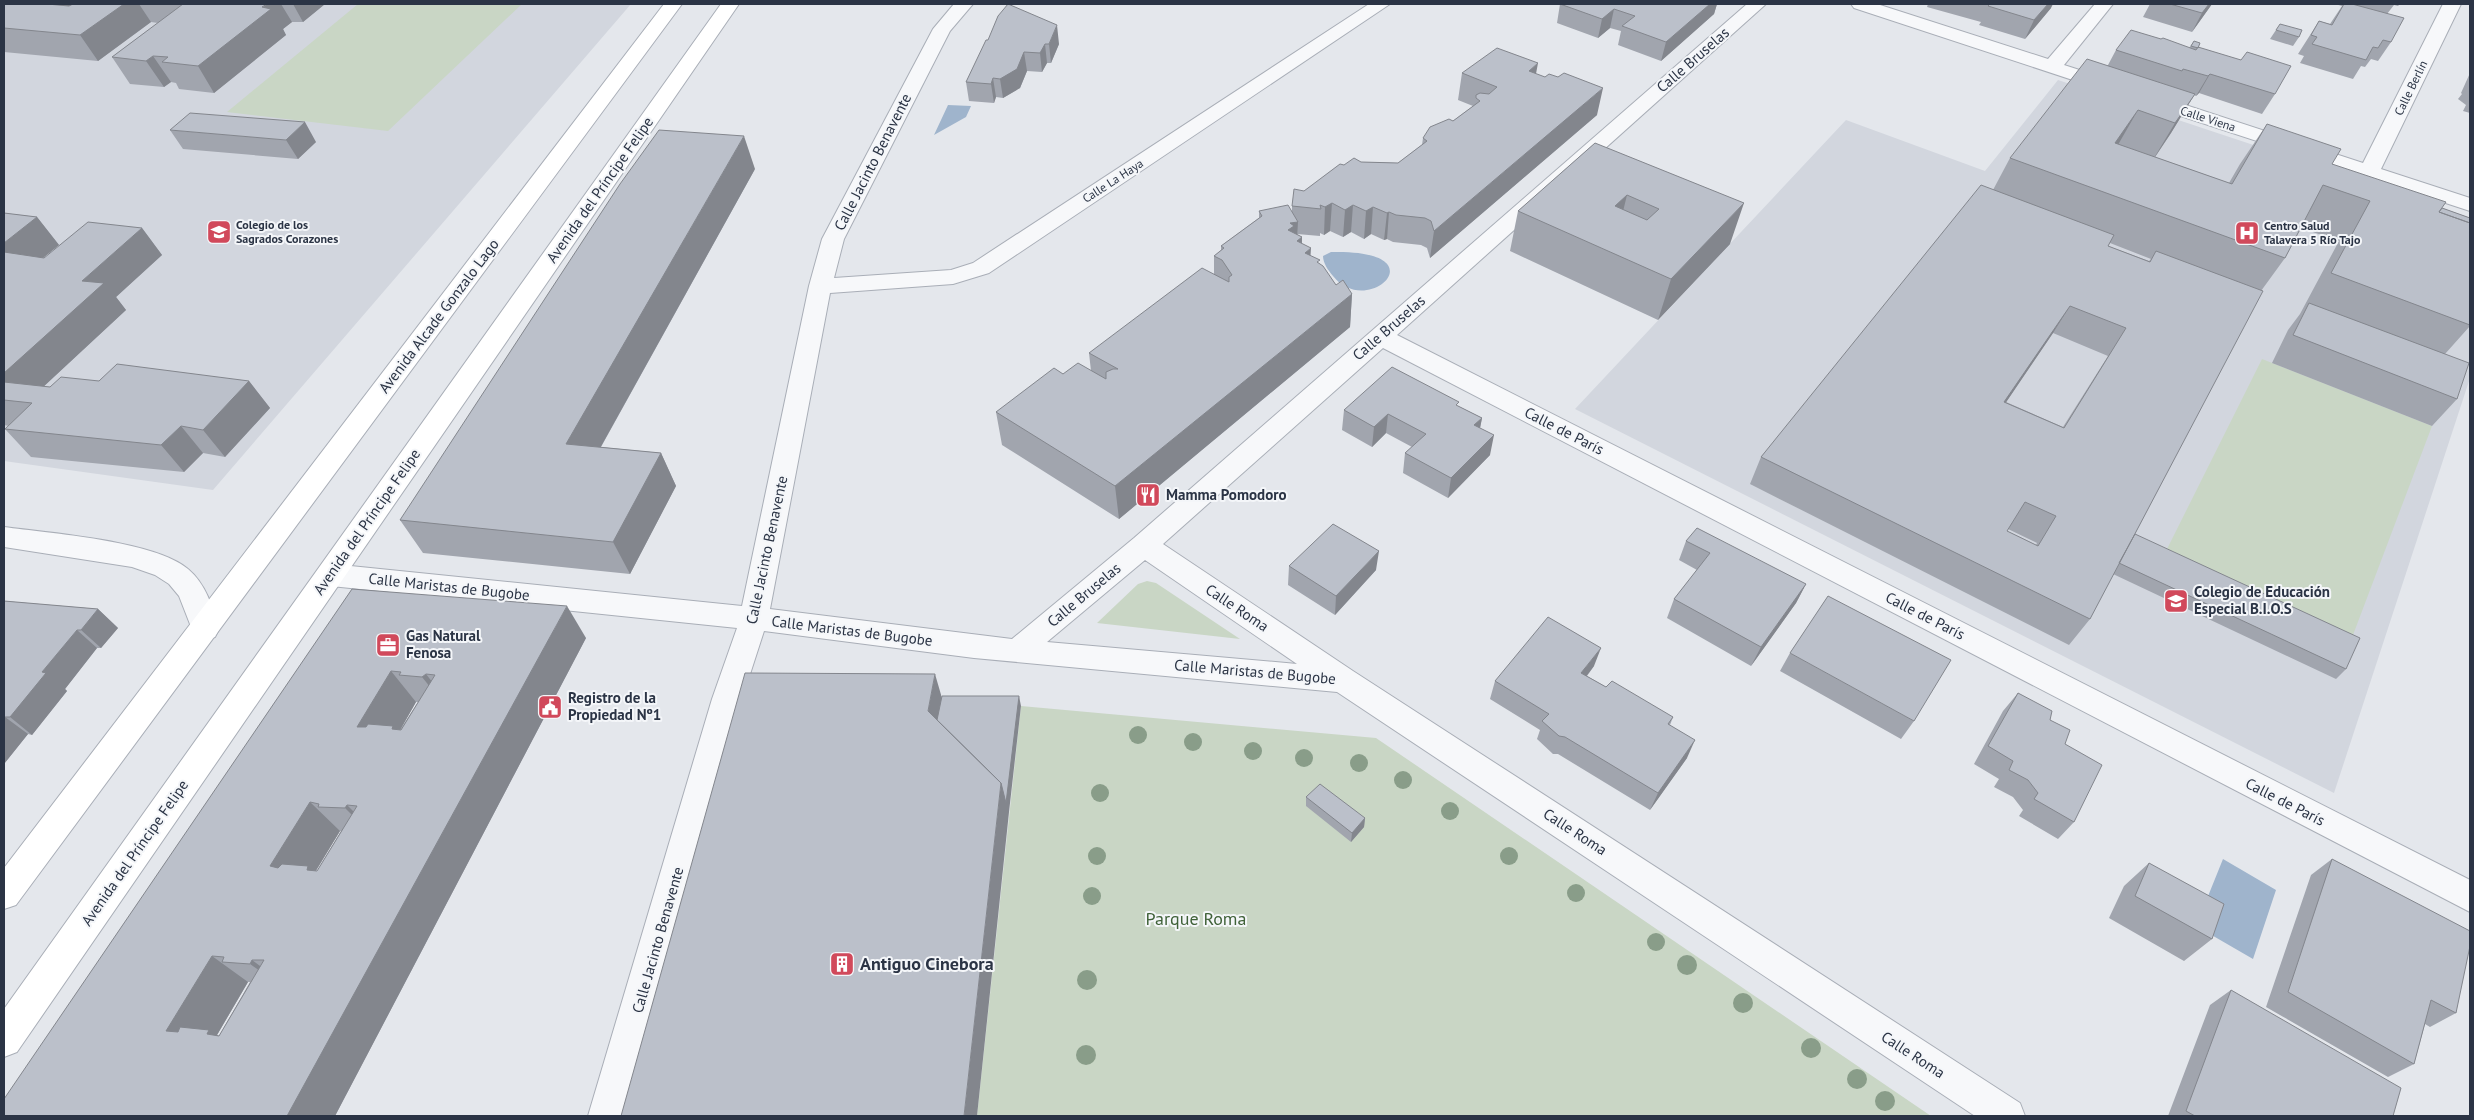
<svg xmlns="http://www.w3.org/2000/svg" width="2474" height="1120" viewBox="0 0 2474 1120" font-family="'PT Sans',sans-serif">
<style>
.built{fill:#d2d6de}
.green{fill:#c9d6c5}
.water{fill:#9fb4cc}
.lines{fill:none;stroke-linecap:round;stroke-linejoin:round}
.street-casing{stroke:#a9aeb7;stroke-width:2}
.secondary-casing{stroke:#a9aeb7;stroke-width:2}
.street{fill:#f7f8fa;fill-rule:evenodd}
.secondary{fill:#fff;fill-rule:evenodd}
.tree{fill:#899d89}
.wall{fill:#a1a5ae;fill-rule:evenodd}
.shaded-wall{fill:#83868d}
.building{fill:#bbc0ca;stroke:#83868d;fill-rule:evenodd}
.labels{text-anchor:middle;stroke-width:4;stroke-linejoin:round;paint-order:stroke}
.far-street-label{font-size:12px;fill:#2b3445;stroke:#f4f6f9}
.far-poi-label{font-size:12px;font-weight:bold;fill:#2b3445;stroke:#f4f6f9;text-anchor:start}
.street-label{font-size:15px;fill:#2b3445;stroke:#f4f6f9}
.poi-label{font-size:15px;font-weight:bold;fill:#2b3445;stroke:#f4f6f9;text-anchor:start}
.near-park-label{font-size:18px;fill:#3f6138;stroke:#f4f6f9}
.near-poi-label{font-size:18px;font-weight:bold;fill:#2b3445;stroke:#f4f6f9;text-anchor:start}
</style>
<rect width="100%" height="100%" fill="#e4e7ec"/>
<path class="built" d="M4,4H631L213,490L4,461Z
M2058,80L2422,201L2470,242V378L2334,793L1575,409L1846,120L1985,171Z"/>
<path class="green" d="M358,4H522L388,131L227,112Z
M2262,359L2432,426L2353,635L2167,549Z
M1147,581L1156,583L1240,639L1097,623L1138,584Z
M1021,706L1376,738L1931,1116H977Z"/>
<path class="water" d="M948,105L971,106L966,117L934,135Z
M1331,252C1443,249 1367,320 1333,276C1328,270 1323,263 1323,256Z
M2223,859L2276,890L2253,959L2196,926Z"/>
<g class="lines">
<defs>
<path id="street" d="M954,4H973L950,31L844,239L834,278L951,270L973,263L1369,4H1390L989,273L953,284L830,293L770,609L1012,639L1134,538L1747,4H1766L1397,335L2470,880V912L1383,348L1163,544L1353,671L2020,1103L2025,1116H1975L1337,692L974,658L764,631L742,699L625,1116H588L712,699L737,628L331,586L321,583L317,575L321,567L331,564L742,606L809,286L822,239L933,29ZM1145,560L1297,664L1047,642Z
M1851,4H1877L2048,59L2095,4H2113L2064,65L2117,82L2120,86L2117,90H2103L1854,8Z
M2443,4H2461L2381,169L2470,198V211L2141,103L2138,99L2141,95H2155L2363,163Z
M4,527C48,533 156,541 188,569C206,584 213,608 219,629L215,637L205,640L195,637L179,596L169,584L155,575L132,567L4,547Z"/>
<path id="secondary" d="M664,4H682L16,905L4,909V868Z
M721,4H739L17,1052L4,1057V1009Z"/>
</defs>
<use href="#street" class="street-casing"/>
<use href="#secondary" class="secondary-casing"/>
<use href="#street" class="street"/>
<use href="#secondary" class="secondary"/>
</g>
<g class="tree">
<circle cx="1138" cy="735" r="9"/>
<circle cx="1193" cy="742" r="9"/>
<circle cx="1253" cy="751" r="9"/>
<circle cx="1304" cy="758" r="9"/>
<circle cx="1359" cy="763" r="9"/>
<circle cx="1403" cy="780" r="9"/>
<circle cx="1100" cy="793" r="9"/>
<circle cx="1450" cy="811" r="9"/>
<circle cx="1097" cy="856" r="9"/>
<circle cx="1509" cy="856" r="9"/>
<circle cx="1576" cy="893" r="9"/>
<circle cx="1092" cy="896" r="9"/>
<circle cx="1656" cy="942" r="9"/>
<circle cx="1687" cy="965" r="10"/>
<circle cx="1087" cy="980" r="10"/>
<circle cx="1743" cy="1003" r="10"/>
<circle cx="1811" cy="1048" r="10"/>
<circle cx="1086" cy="1055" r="10"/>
<circle cx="1857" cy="1079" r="10"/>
<circle cx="1885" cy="1101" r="10"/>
</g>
<path class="wall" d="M4,4H325L303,22H292L283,29L286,35L214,93L179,89L176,83L171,82L164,87L130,84L112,57L158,23L151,22L98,61L4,52Z
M1560,4H1717L1714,14L1661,61L1618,45L1621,31L1610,28L1598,38L1557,23Z
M1928,4H2048L2051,8L2025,39L1979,25L1981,22L1927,7Z
M2150,4H2212L2192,32L2143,17Z
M2335,4H2400L2398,6L2394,5L2387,14L2391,42L2378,61L2371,59L2365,67L2361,66L2353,79L2300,63L2304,56L2298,54L2319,21L2330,24L2342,6Z
M2276,30L2299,37L2293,46L2270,39Z
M988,40L1059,44L1051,63H1047L1042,72L1027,71L1020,88L1003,98L996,97L994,103L969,101L966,82Z
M2194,41L2198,47L2275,94L2262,114L2199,93L2196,96L2194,95L2171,133L2155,157L2229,183L2240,164L2267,124L2332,164L2442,208L2470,218V326L2445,354L2457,399L2432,426L2272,363L2288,330L2300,314L2339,241L2301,228L2285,258L2261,291L2135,534L2346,669L2336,679L2113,574L2090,619L2069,645L1750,484L1761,457L1993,190L2010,158L2108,65L2116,50L2189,48ZM2110,243L2151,259L2149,261L2108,246ZM2053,333L2108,356L2063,427L2006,402ZM2008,529L2037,543L2036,545L2007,531Z
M1462,73L1536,74L1597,115L1430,258L1427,248L1421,245L1393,242L1387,239L1384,240L1371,234L1364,239L1351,232L1343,237L1330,231L1324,235L1320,233V236L1297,234L1302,237V244L1310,256L1320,264L1336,285L1352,294L1350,327L1119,519L1002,445L996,412L1063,374L1091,371L1089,353L1214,274V256L1221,250V246L1259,218V211H1292V206L1304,191L1344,165L1361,162L1398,163L1422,145L1423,138L1453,121L1473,106L1458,100Z
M2470,73V113L2463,111L2466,105L2458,99L2462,94L2461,93Z
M170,130L316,142L298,159L183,149Z
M1595,143L1730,244L1658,320L1510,251L1518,211Z
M755,169L601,447L661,453L676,486L630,574L423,553L400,520Z
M4,213L37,217L59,245L43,258L142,228L162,255L116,297L126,310L44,386L50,387L99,381H249L270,408L225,457L203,453L184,472L31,457L5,429L9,426L4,425Z
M1458,406L1482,418L1480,428L1490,455L1448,498L1403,473L1405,453L1412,447L1386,433L1372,447L1342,430L1344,410Z
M1686,541L1806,584L1796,603L1751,666L1667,618L1674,599L1697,570L1679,560Z
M1289,566L1376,570L1335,615L1288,585Z
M352,589L586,638L335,1116H4ZM416,702H418L400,730ZM340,831H341L317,871H316ZM248,982H250L219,1036L217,1035Z
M4,601L98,609L118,628L101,648H97L65,689L67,691L32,735L28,734L4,764Z
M1790,653L1914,721L1901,739L1780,671Z
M1594,666L1587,676L1606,687L1673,717L1670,725L1687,758L1650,810L1558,754H1553L1537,739L1540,730L1490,699L1495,681Z
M2018,693L2050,720L2065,744L2074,822L2058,839L2019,816L2023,810L2013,797L1994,787L1999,779L1974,764L2003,711Z
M1306,797L1365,818L1364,827L1351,842L1306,806Z
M2332,859L2456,1013L2430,1027L2425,1024L2414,1064L2388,1077L2266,1007L2311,875Z
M2149,863L2212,939L2184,961L2109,918L2124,886Z
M2231,990L2393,1116H2168L2210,1005Z"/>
<path class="shaded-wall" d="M46,4H79L87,15Z
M124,4H139L151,22L98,61L80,35Z
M267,4H281L292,22L283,29L286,35L214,93L198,66Z
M293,4H325L303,22Z
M1710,4H1717L1714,14L1661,61L1666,42Z
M2048,4H2053L2051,8L2025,39L2034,20Z
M2209,4H2212L2192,32L2202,13Z
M1614,9L1610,28L1598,38L1602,19Z
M1057,25L1059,44L1051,63L1049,44Z
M1045,44L1047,63L1042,72L1040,53Z
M1024,52L1027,71L1020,88L1003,98L1000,79Z
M153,56L171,82L164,87L146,61Z
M1538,63L1533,90L1529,71Z
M2210,74L2199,93L2196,96L2208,76Z
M993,78L996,97L994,103L991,84Z
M1603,88L1597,115L1430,258L1434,231Z
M2195,94L2171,133L2151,163L2175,123Z
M2138,110L2115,150V143Z
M305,122L316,142L298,159L286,140Z
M744,136L755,169L584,477L566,444Z
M1627,195L1617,236L1615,206Z
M1332,203L1330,231L1324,235L1325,207Z
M1744,203L1730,244L1658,320L1671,279Z
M1353,205L1351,232L1343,237L1345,210Z
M1373,207L1371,234L1364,239L1366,211Z
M1389,212L1387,239L1384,240L1387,213Z
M37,217L59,245L18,278L4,262V243Z
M1298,222L1296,255L1288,230L1290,223Z
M142,228L162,255L116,297L126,310L27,402L4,392V373L82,281Z
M1302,237L1301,270L1297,241Z
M1311,248L1309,281L1305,253Z
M1352,294L1350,327L1119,519L1115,486Z
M2070,306L2053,333L1988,429L2004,402Z
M249,381L270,408L225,457L203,430Z
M1388,414L1386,433L1372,447L1374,427Z
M1482,418L1478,438L1474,425Z
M181,426L203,453L184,472L161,445Z
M1494,435L1490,455L1448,498L1451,478Z
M661,453L676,486L630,574L613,542Z
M1379,551L1376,570L1335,615L1336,596Z
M1806,584L1796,603L1751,666L1761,647Z
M567,606L586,638L335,1116H287Z
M98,609L118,628L101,648L81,630Z
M77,630L97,648L65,689L67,691L32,735L10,717L42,672Z
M1601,648L1594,666L1575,691L1581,673Z
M391,671L416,702L399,732L357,727Z
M426,674L450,705L447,708L422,677Z
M935,674L944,705L938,736L928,711Z
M1019,696L1021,706L1009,812L977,1116H964L1001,783Z
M5,717L28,734L4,764V718Z
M1695,740L1687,758L1650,810L1658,793Z
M310,802L340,831L315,872L339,894L270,866Z
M347,805L376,834L374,837L345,808Z
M1365,818L1364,827L1351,842L1352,833Z
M212,956L248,982L217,1035L246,1054L166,1031Z
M252,960L287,986L285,989L250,964Z"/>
<path class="building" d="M4,4H47L69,6L73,4H124L80,35L4,28Z
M183,4H267L262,7L271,9L198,66L162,62L168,57L153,56L146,61L112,57Z
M1008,4L1057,25L1049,44H1045L1040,53L1024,52L1017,69L1000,79L993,78L991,84L966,82L986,40H988L998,16Z
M1560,4H1710L1666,42L1622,26L1635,16L1614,9L1602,19Z
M1990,4H2048L2034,20L1988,6Z
M2170,4H2209L2202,13Z
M2344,4H2352L2404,18L2391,42L2383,40L2378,48L2373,47L2366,60L2312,44L2317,37L2311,35L2319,21L2332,25Z
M2280,24L2302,30L2299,37L2276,30Z
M2131,30L2161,39L2163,38L2196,50L2198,47L2241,60L2247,52L2291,66L2275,94L2210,74L2208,76L2183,69L2182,71L2116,50Z
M2194,41L2200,43L2198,48L2191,46Z
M1497,48L1538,63L1529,71L1545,77L1549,74L1558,77L1564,73L1603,88L1434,231L1431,221L1425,218L1396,215L1389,212L1387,213L1373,207L1366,211L1353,205L1345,210L1332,203L1325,207L1320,205L1321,209L1292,206L1294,189L1304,191L1340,164L1344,165L1354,158L1361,162L1398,163L1427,141L1423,138L1430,127L1449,119L1453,121L1480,101L1476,98V95L1480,93L1489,94L1497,87L1462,73Z
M2087,59L2195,94L2175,123L2138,110L2115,143L2232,184L2267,124L2341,149L2332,164L2446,202L2439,212L2470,223V325L2331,273L2370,201L2323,185L2285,258L2010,158Z
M190,113L305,122L286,140L170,130Z
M659,130L744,136L566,444L661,453L613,542L400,520L620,184Z
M1595,143L1744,203L1671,279L1518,211ZM1627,195L1659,209L1647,220L1615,206Z
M1981,185L2114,235L2108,246L2150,262L2156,251L2263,291L2090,619L1761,457ZM2070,306L2126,328L2064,428L2004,402ZM2025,502L2056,516L2038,546L2007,531Z
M1288,205L1298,222L1290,223L1294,226L1288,230L1302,237L1297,241L1311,248L1305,253L1320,260L1317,262L1323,266L1336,285L1343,280L1352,294L1115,486L996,412L1054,368L1063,374L1078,363L1106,379V372L1113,369H1118L1089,353L1202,268L1229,282V277L1232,275L1222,260L1214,256L1224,248L1221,246L1262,216L1259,211Z
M2442,208L2470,218V223L2439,212Z
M4,213L37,217L4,243Z
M88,222L142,228L82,281L104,283L4,373V252L44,258Z
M2309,303L2469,363L2457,399L2293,335Z
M117,364L249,381L203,430L181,426L161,445L5,429L32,403L4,400V382L50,387L61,377L99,381Z
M1392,367L1459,402L1456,405L1482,418L1474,425L1494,435L1451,478L1405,453L1426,434L1388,414L1374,427L1344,410Z
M1333,524L1379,551L1336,596L1289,566Z
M1697,528L1806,584L1761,647L1674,599L1710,553L1686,541Z
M2135,534L2360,638L2346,669L2119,563Z
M352,589L567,606L287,1116H4V1099ZM391,671L401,672L399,675L422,677L426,674L435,675L401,730L392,729L393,726L368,724L366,727H357ZM310,802L319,804L318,807L345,808L347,805L357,806L317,871L307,870L308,866L282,864L278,868L270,866ZM212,956L224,957L222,962L250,964L252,960H264L219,1036L207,1034L209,1030L180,1027L178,1032L166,1031Z
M1828,596L1951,660L1914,721L1790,653Z
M4,601L98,609L81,630H77L42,672L46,673L10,717H5L4,718Z
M1548,617L1601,648L1581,673L1606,687L1612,681L1673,717L1668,724L1695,740L1658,793L1565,737L1559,736L1542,721L1549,714L1495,681Z
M745,673L935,674L928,711L1001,783L964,1116H621Z
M2018,693L2052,711L2050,720L2070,730L2065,744L2102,765L2074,822L2034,799L2038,793L2028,780L2009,770L2013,761L1988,746Z
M942,696H1019L1006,803L1001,783L937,720Z
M1320,784L1365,818L1352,833L1306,797Z
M2332,859L2470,931V946L2456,1013L2431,1000L2414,1064L2288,992Z
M2149,863L2224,904L2212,939L2135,896Z
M2231,990L2401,1088L2393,1116H2195L2186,1111Z"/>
<defs>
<symbol id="school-square" viewBox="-11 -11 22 22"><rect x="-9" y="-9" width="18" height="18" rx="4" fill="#d1495b" stroke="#f4f6f9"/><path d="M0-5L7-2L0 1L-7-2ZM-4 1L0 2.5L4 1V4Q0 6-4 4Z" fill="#fff"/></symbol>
<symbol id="hospital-square" viewBox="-11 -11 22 22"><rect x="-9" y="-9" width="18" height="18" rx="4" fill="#d1495b" stroke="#f4f6f9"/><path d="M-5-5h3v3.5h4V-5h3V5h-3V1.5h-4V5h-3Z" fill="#fff"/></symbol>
<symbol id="restaurant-square" viewBox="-11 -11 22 22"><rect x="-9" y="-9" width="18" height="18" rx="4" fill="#d1495b" stroke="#f4f6f9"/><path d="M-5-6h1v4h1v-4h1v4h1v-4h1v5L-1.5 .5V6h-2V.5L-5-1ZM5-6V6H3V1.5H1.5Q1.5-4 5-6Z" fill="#fff"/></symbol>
<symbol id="office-square" viewBox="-11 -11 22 22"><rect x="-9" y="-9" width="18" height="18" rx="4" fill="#d1495b" stroke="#f4f6f9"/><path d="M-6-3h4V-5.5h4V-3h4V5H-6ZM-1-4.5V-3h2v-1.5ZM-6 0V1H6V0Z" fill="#fff"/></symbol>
<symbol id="civic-square" viewBox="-11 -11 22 22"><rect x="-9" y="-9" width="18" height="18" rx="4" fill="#d1495b" stroke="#f4f6f9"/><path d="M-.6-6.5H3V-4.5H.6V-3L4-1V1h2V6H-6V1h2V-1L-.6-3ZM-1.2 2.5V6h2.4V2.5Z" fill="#fff"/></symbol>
<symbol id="building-square" viewBox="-11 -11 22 22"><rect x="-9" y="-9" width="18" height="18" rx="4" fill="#d1495b" stroke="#f4f6f9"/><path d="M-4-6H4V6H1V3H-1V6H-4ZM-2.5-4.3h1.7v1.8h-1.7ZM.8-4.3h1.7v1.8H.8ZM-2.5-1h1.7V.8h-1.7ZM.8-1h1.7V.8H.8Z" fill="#fff"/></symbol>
</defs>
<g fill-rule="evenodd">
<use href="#school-square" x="205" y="218" width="28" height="28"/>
<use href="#hospital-square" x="2233" y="219" width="28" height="28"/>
<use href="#restaurant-square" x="1134" y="481" width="28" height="28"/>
<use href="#school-square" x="2162" y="587" width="28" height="28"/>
<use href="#office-square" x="374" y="631" width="28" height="28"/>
<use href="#civic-square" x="536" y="693" width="28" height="28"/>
<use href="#building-square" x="828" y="950" width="28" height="28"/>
</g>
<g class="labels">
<g class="far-street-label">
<text transform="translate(2411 88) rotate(-64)" y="4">Calle Berlín</text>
<text transform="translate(2208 119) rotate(18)" y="4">Calle Viena</text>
<text transform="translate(1113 181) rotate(-33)" y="4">Calle La Haya</text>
</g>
<g class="far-poi-label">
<text x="236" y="229">Colegio de los<tspan x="236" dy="14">Sagrados Corazones</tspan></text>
<text x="2264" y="230">Centro Salud<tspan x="2264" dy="14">Talavera 5 Río Tajo</tspan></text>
</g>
<g class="street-label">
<text transform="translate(1693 60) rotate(-41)" y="5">Calle Bruselas</text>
<text transform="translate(873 162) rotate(-63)" y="5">Calle Jacinto Benavente</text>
<text transform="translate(600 190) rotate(-55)" y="5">Avenida del Príncipe Felipe</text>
<text transform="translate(439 316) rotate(-53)" y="5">Avenida Alcade Gonzalo Lago</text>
<text transform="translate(1389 328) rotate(-41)" y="5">Calle Bruselas</text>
<text transform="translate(1564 431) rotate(27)" y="5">Calle de París</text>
<text transform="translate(367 522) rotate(-55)" y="5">Avenida del Príncipe Felipe</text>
<text transform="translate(767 550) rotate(-78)" y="5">Calle Jacinto Benavente</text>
<text transform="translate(449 587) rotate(6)" y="5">Calle Maristas de Bugobe</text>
<text transform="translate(1084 595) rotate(-40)" y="5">Calle Bruselas</text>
<text transform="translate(1237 608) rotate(34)" y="5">Calle Roma</text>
<text transform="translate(1925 616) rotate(27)" y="5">Calle de París</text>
<text transform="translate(852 631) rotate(7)" y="5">Calle Maristas de Bugobe</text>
<text transform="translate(1255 672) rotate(5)" y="5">Calle Maristas de Bugobe</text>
<text transform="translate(2285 802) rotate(27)" y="5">Calle de París</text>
<text transform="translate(1575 832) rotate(33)" y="5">Calle Roma</text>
<text transform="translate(135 853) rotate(-55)" y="5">Avenida del Príncipe Felipe</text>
<text transform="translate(658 940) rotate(-74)" y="5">Calle Jacinto Benavente</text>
<text transform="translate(1913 1055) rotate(33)" y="5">Calle Roma</text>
</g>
<g class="poi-label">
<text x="1166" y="500">Mamma Pomodoro</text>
<text x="2194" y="597">Colegio de Educación<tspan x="2194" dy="17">Especial B.I.O.S</tspan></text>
<text x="406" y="641">Gas Natural<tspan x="406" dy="17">Fenosa</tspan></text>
<text x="568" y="703">Registro de la<tspan x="568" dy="17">Propiedad Nº1</tspan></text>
</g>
<g class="near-park-label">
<text x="1196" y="925">Parque Roma</text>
</g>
<g class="near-poi-label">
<text x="860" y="970">Antiguo Cinebora</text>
</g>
</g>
<rect width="2474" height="1120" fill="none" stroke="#2b3445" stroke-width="10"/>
</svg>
